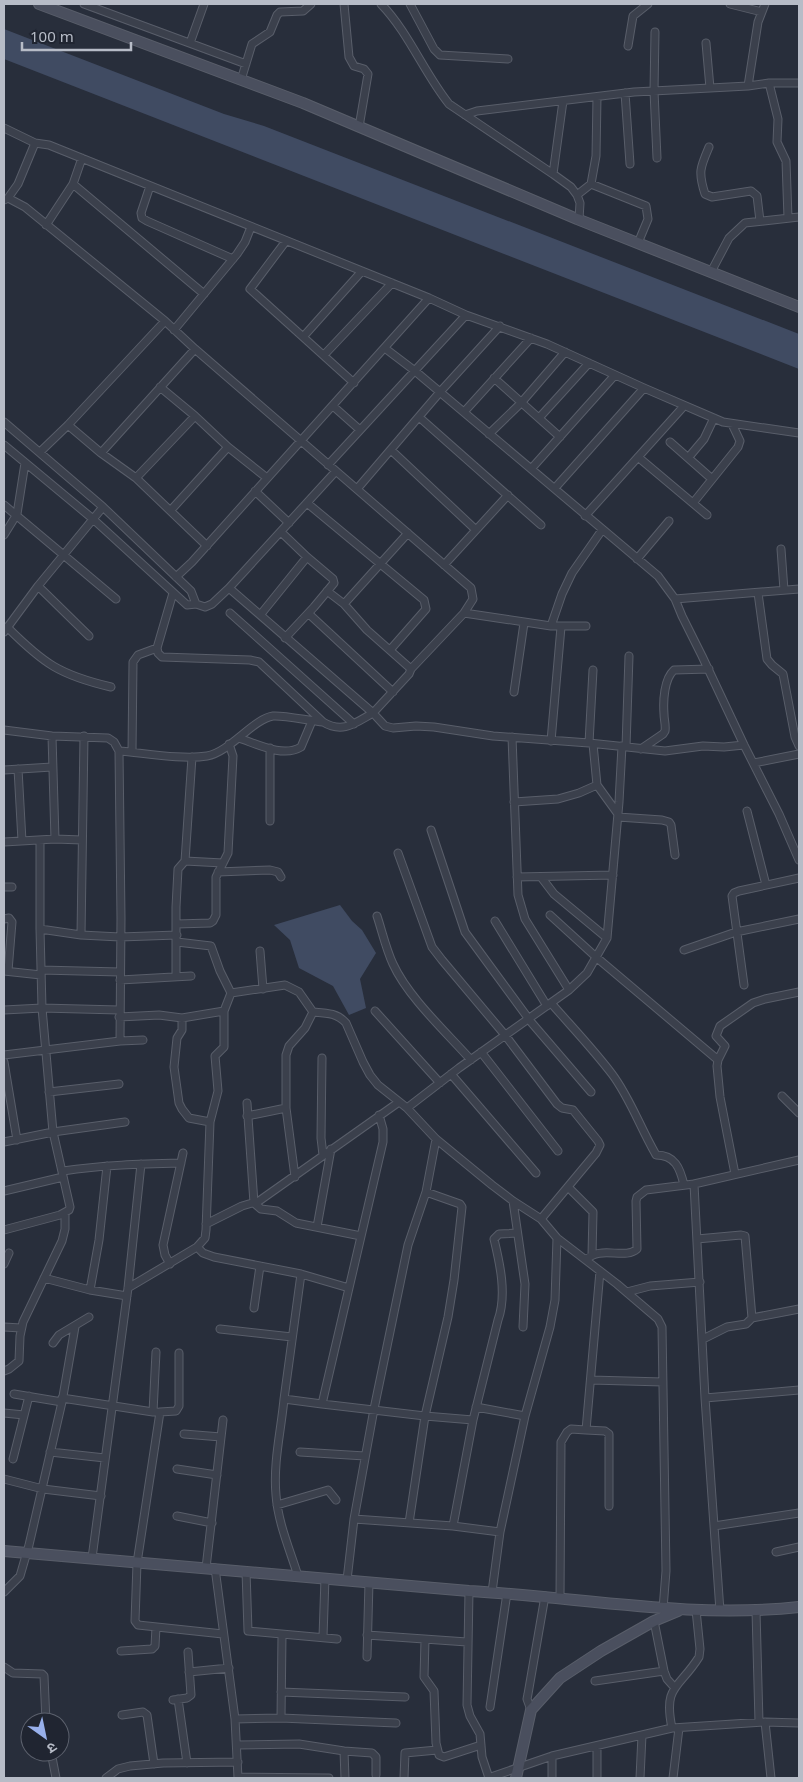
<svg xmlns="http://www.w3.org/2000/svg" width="803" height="1782" viewBox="0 0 803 1782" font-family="'Noto Sans','Noto Sans Devanagari',sans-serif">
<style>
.water{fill:#404b62}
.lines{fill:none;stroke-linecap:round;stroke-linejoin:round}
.street-casing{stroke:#595e6a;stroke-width:9}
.secondary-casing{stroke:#595e6a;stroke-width:12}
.street{stroke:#3b404c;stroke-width:7}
.secondary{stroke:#4a4f5e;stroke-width:10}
</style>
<rect width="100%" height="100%" fill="#282e3b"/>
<path class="water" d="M4,29L224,114L264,126L799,334V369L4,59Z
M340,905L352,921L362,930L376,953L360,979L366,1008L349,1015L333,986L299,968L290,940L274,925Z"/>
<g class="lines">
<defs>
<path id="street" d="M84,4L246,64
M344,4L349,57L354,66L364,69L368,74L359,127
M381,4C409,33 424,73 449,104L553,174L571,187L577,195L580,203L579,219
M410,4L434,49L440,55L508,59
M730,4L762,12
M655,32L654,91L657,158
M190,43L204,4
M706,43L710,88
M628,46L633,16L648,4
M241,80L252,44L270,32L277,15L280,12L303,11L311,4
M769,83L778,119L777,142L786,161L788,218
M748,86L758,22L765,4
M625,93L630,164
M465,115L477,111L634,92L748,86L769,83H799
M4,128L35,143L18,184L8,198
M35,143L49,145L429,298L466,315L547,344L644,388L723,422L799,433
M709,147C700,168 698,172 705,194L712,197L751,191L757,196L760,221
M553,174L563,101
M73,184L204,294
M591,184L646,206L648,219L638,243
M150,186L141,213L142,218L147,221L233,259
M577,195L591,184L596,156L597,97
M4,200L8,198L25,207L165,321L195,349L471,588L473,599L464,613L551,626H586
M46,225L73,184L82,158
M286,241L250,289L354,383
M711,272L729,238L745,223L799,217
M174,330L237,254L245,242L251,227
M303,337L362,271
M386,349L415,371L658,576L675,599L682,616L702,656L744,745L779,814L799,860
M324,355L392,283
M494,378L560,437
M160,387L195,416
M333,406L360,430
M464,412L531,338
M419,417L541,525
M539,418L589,363
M4,422L103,507L191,591L196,604
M68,425L101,453L136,478L207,546
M489,434L521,403L565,352
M670,442L712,479
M4,445L93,519L187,605L196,604L205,607L212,604L229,588L336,471
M228,447L267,478
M391,450L476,530
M40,452L68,425L165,321
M101,453L195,349
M638,457L707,515
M688,458L704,439L714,418
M328,465L466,315
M531,469L615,375
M136,478L195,416L228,447L171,510
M555,488L644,388
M357,489L440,392L500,326
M255,491L289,523
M307,503L424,600L426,609L390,650
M693,503L738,447L740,441L732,424
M4,505L116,599
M585,516L684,406
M281,532L307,557L333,579L334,583L314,607L285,638
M4,535L17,514L25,463
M781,549L784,590
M637,559L669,521
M444,565L508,495
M176,577L192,562L429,298
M38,586L89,636
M229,588L373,713L409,674L411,669L367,630L344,604L408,533
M327,591L344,604
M173,593L157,648L158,653L162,657L250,660L259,662L323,722C343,734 355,723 373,713L385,726L393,728L416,726L434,727L493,736L589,743L665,751L703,746L724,747L744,745
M758,593L767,659L772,665L783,674L795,737L799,746
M675,599L799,589
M230,613L354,724
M261,614L307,557
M309,614L393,692
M551,626L562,594L572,573L602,530
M7,627C44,664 60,675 111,687
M4,632L38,586L103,507
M411,669L464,613
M514,692L524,623
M4,730L52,736L108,738L114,742L119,751
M52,736L55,839
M512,737L518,895L525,919L569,990
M239,738C257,744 283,758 301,747L312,721
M551,741L561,627
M589,743L593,670
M593,744L597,785L618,814
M626,747L629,656
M270,748V821
M641,749L663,734L665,731C666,725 664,720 664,714C663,701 664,679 674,670L709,669
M132,752L133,662L138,655L157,648
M754,763L799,754
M18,769L22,841
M4,770L52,767
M514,802L558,799L579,793L597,785
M747,811L766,885
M618,817L662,820L669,822L671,825L675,855
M431,830L465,932L531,1022L591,1092
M4,842L55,839L82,840
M398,853L432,947L442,960L505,1035L557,1104L562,1108L573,1110L598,1141L600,1145L596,1153L541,1219
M185,861L223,863
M218,872L270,870L278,872L281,877
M517,877L613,875
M541,877L554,894L607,938
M4,887H12
M550,915L596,957L718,1060
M377,916C382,931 386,949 393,964C408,997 446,1032 471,1060
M4,919L9,918L12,922L8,971
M495,921L547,1006
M177,924L210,923L213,921L216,915V877L228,853L233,756L229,744
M40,929L81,935L120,937L177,935
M81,935L84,736
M684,950L736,932L799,919
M260,951L263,989
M41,970L120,972
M4,971L41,975
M176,977V907L178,869L185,861L192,757
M120,980L191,976
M744,985L732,896L734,893L739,891L799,878
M231,993L285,985L299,992L313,1012C327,1013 337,1013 346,1023L363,1062L370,1075L378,1085L407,1108L436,1139L492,1185L513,1201L541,1219L557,1238L617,1284L658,1319L662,1327L666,1571L663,1609
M551,1003C571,1026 593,1049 612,1074C630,1098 640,1127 655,1153L656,1155C675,1155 680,1168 684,1185
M4,1010L42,1008L119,1010
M375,1011L440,1083
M119,1017L159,1015L182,1018L224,1011
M182,1018V1030L177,1038L174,1067L179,1103L182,1109L189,1118L210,1122
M120,1041L121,918L119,751C144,753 183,760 207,756C230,752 253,719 273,716C284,715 310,721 323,722
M481,1052L558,1151
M4,1055L120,1041L143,1040
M322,1058L321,1138L323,1155
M4,1062L17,1140
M451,1074L536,1173
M49,1092L119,1084
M782,1096L799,1113
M247,1103L254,1203L261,1209L277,1211L296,1223L361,1236
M407,1108L459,1068L569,990L587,973L607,938L619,802L622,746
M247,1116L286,1108
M4,1142L53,1132L42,1008L40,929V840
M63,1171C102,1165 141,1164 181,1163
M735,1174L720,1097L717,1066L718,1060L725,1046L716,1036L720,1026L753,1003L765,999L799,992
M295,1177L286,1108V1055L289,1046L305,1028L313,1012
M568,1187L593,1212L592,1255
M4,1191L63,1177
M513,1201L525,1284L523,1327
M206,1224L242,1206L259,1201L399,1102
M317,1227L331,1149
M4,1230L60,1215L69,1210L70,1207L53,1132L125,1122
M697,1239L741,1235L745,1236L752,1318L746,1324L727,1327L703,1339
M197,1247L203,1253L214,1257L301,1274
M586,1260C600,1245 625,1260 637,1249L636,1201L637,1197L646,1190L694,1184
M4,1264L9,1253
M170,1264L165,1255L163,1245L183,1153
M44,1278L90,1290L127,1296
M128,1288L197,1247L205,1238L206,1230L210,1122L218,1091L215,1056L224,1047V1011L231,993L220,971L211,946L177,942
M349,1288L383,1142V1129L379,1115
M90,1290L99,1240L107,1166
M627,1292L650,1286L700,1282
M254,1308L260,1266
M752,1318L799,1309
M4,1327L21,1328
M220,1329L292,1337
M53,1343L59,1335L89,1317
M156,1352L153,1412H157
M179,1353V1406L176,1411L160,1412L137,1563L135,1621L138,1625L223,1634
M4,1371L9,1369L19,1361L20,1336L23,1322L62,1241L65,1229V1213
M591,1380L663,1382
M14,1394L62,1402
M62,1398L153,1412
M705,1398L799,1390
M284,1399C281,1431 273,1463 276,1495C278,1523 290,1550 298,1576
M322,1404L284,1399L301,1274L349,1288L322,1404L425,1416L473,1420
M476,1407L525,1416
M4,1413L24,1415
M586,1430L605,1431L609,1434V1506
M184,1434L221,1437
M50,1452L105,1458
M300,1452L365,1456
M13,1459L29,1396
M177,1469L217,1475
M4,1479L43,1489L101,1496
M277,1505L328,1490L336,1500
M177,1516L212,1523
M354,1519L453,1526
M409,1523L425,1416L448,1317L454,1280L462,1207L460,1204L426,1192
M714,1526L799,1513
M500,1532L453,1526L473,1420L498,1320C507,1295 500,1264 494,1239L499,1234L517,1233
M776,1552L799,1547
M92,1558L128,1288L141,1164
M206,1568L223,1420
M215,1568L235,1719L238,1778
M246,1571L248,1631L337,1639
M347,1580L354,1519L374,1409L408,1245L426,1192L436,1139
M469,1591L467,1705L470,1716L480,1734L482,1757L489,1778
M4,1592L20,1576L29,1545L62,1402L75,1327
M492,1592L500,1532L525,1416L550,1327L555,1300L557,1238
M560,1599L561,1442L567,1432L571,1429L586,1430L600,1271
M720,1611L705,1398L694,1184L799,1160
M756,1611L759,1722
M654,1621L664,1671L667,1679L675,1688
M367,1635L467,1642
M323,1637L325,1578
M425,1640L424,1677L434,1691L436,1743L439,1755L444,1757L481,1745
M121,1651L152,1649L155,1646L156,1627
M367,1657L369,1582
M4,1667L13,1673L42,1674L44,1676L46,1722
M189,1672L229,1668
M595,1681L664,1671
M281,1692L405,1697
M178,1699L187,1763
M173,1700L187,1698L191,1695L188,1652
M490,1707L507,1593
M531,1710L527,1699L528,1694L545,1596
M122,1715L143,1712L147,1715L154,1764
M281,1718L282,1635
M235,1719L281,1718L396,1723
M765,1722L771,1778
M672,1728C663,1685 679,1689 699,1657L700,1649L696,1610
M237,1745L299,1744L344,1751L372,1753L376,1757V1775
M344,1751L345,1778
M51,1752L56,1778
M238,1777L329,1778
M106,1778L118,1769L130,1766L163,1763L238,1762
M404,1778L405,1753L437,1750
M488,1778L552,1756L672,1728L765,1722L799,1723
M552,1778V1756
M597,1778V1746
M640,1778L642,1735
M673,1778L679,1728"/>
<path id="secondary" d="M39,4L303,103L577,219L799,307
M4,1551L469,1591C579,1597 689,1619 799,1607
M516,1778L531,1710L560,1678L601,1651L654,1621L678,1611"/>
</defs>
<use href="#street" class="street-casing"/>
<use href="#secondary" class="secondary-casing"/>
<use href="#street" class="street"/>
<use href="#secondary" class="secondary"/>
</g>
<rect width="803" height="1782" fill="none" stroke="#b7bcc7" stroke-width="10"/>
<g transform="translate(45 1737) rotate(147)"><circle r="24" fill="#202531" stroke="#5c616d"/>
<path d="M0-4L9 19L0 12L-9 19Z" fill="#98b0eb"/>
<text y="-8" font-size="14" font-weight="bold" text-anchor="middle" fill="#b7bcc7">उ</text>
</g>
<path d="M22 42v8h109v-8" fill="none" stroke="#b7bcc7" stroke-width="2.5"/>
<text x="30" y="42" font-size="15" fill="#b7bcc7" stroke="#202531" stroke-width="4" paint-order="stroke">100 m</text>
</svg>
